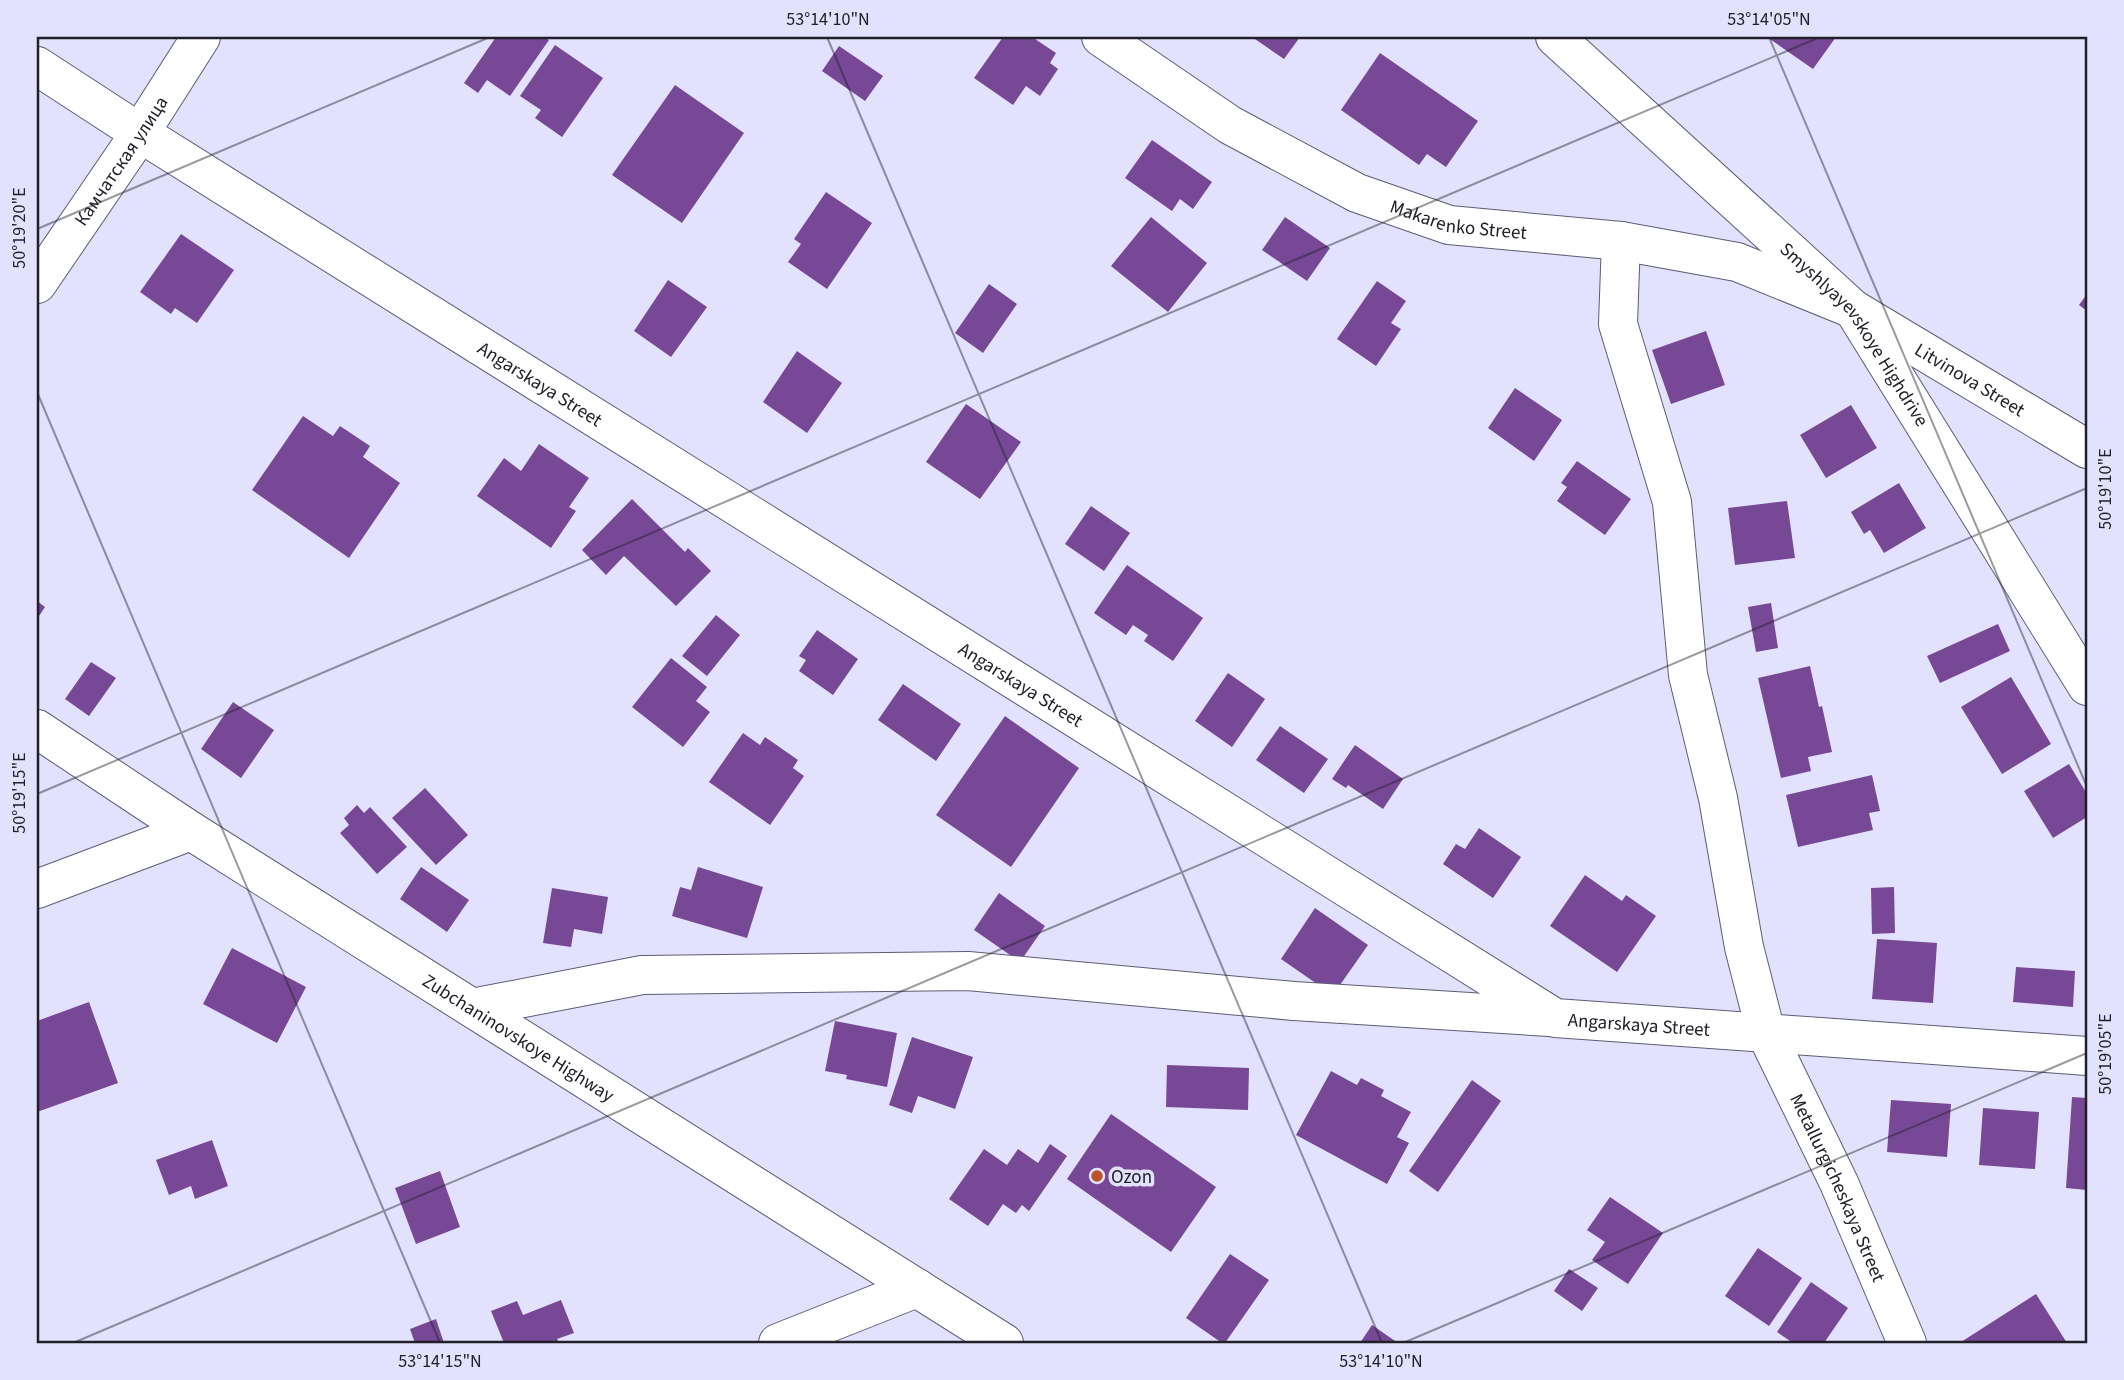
<svg xmlns="http://www.w3.org/2000/svg" width="2124" height="1380" viewBox="0 0 2124 1380" font-family="'Source Sans 3',sans-serif">
<style>
.building{fill:#764895}
.lines{fill:none;stroke-linecap:round;stroke-linejoin:round}
.minor-casing{stroke:#5d5c73;stroke-width:40}
.major-casing{stroke:#5d5c73;stroke-width:40}
.minor{stroke:#fff;stroke-width:38}
.major{stroke:#fff;stroke-width:38}
.ticks{fill:none;stroke:#21202a;stroke-width:2;stroke-opacity:0.45}
.poi-dot{fill:#bb5528;stroke:#e3e2fe;stroke-width:2.5}
.labels{text-anchor:middle;stroke-width:7;stroke-linejoin:round;paint-order:stroke}
.street-label{font-size:19px;fill:#21202a;stroke:#e3e2fe}
.poi-label{font-size:19px;fill:#21202a;stroke:#e3e2fe;text-anchor:start}
.neatline{fill:none;stroke:#21202a;stroke-width:2.5}
.ticks-label{font-size:18px;text-anchor:middle;fill:#21202a}
</style>
<rect width="100%" height="100%" fill="#e3e2fe"/>
<path class="building" d="M496,37H544L549,40L510,96L487,80L478,93L464,83Z
M1003,37H1032L1056,53L1050,63L1058,69L1040,96L1026,86L1013,105L974,78Z
M1252,37H1300L1284,59Z
M1767,37H1836L1813,69Z
M555,45L603,78L562,137L535,118L541,110L520,96Z
M839,46L883,76L865,101L822,71Z
M1380,53L1478,121L1446,167L1427,154L1419,165L1341,110Z
M675,85L744,133L682,223L612,175Z
M1152,140L1212,182L1193,209L1180,199L1172,211L1125,178Z
M826,192L872,223L827,289L788,262L801,244L794,239Z
M1151,217L1207,263L1168,312L1111,266Z
M1285,217L1330,248L1307,281L1262,250Z
M181,234L234,270L197,323L175,308L171,314L140,292Z
M668,280L707,307L671,357L634,331Z
M1377,281L1406,301L1391,323L1401,329L1376,366L1337,339Z
M989,284L1017,304L983,353L955,333Z
M2087,294V311L2079,305Z
M1706,331L1725,385L1671,404L1652,350Z
M797,351L842,383L807,433L763,402Z
M1515,388L1562,420L1534,461L1488,428Z
M966,404L1021,442L980,499L926,462Z
M1851,405L1877,448L1826,478L1800,435Z
M303,416L333,436L340,426L370,446L363,457L400,483L349,558L252,490Z
M539,444L589,478L569,507L576,511L551,548L477,496L504,458L521,471Z
M1577,461L1631,499L1605,535L1557,501L1567,487L1561,483Z
M1899,483L1926,528L1884,553L1870,530L1864,534L1851,512Z
M632,499L685,552L688,548L711,571L676,606L624,556L606,575L582,550Z
M1787,501L1795,558L1735,565L1728,508Z
M1091,506L1130,533L1104,571L1065,544Z
M1127,565L1203,618L1173,661L1144,641L1148,635L1133,625L1126,635L1094,613Z
M37,601L45,607L37,619Z
M1771,603L1778,648L1756,652L1748,607Z
M716,615L740,635L707,676L682,656Z
M1998,624L2010,651L1940,683L1927,656Z
M817,630L858,659L833,695L799,671L806,660L799,656Z
M671,658L707,687L696,701L710,712L683,747L632,707Z
M91,662L116,678L89,716L65,699Z
M1810,666L1819,707L1822,706L1832,752L1808,757L1811,771L1781,778L1758,678Z
M1228,673L1265,699L1232,747L1195,721Z
M2011,677L2051,744L2002,774L1961,707Z
M903,684L961,724L936,761L878,720Z
M233,702L274,730L241,778L201,749Z
M1005,716L1079,768L1011,867L936,815Z
M1280,726L1328,759L1304,793L1256,760Z
M743,733L760,745L765,737L798,760L793,768L804,776L770,825L709,782Z
M1355,745L1403,779L1383,809L1348,785L1346,788L1332,779Z
M2069,764L2087,794V817L2053,838L2024,791Z
M1872,775L1880,811L1869,813L1873,830L1798,847L1786,795Z
M425,788L468,835L436,865L392,818Z
M357,805L364,813L370,807L407,847L377,874L340,833L349,825L344,818Z
M1479,828L1521,857L1493,898L1443,864L1456,844L1465,849Z
M421,867L469,900L447,932L400,899Z
M698,867L763,887L747,938L672,916L680,887L691,890Z
M1585,875L1622,901L1626,895L1656,916L1617,972L1550,926Z
M1894,887L1895,933L1872,934L1871,888Z
M552,888L608,897L602,934L574,929L571,947L543,943Z
M999,893L1045,926L1020,962L974,930Z
M1315,908L1368,945L1333,995L1281,959Z
M1877,939L1937,943L1933,1003L1872,999Z
M232,948L306,987L277,1043L203,1004Z
M2016,967L2075,971L2073,1007L2013,1002Z
M89,1002L118,1083L37,1112V1021Z
M835,1021L897,1033L887,1087L846,1079L847,1075L825,1071Z
M912,1037L973,1057L955,1109L918,1096L912,1113L889,1105Z
M1167,1065L1249,1068L1248,1110L1166,1107Z
M1331,1071L1357,1085L1361,1078L1384,1090L1381,1096L1411,1112L1397,1137L1409,1143L1387,1184L1296,1135Z
M1472,1080L1501,1101L1438,1192L1409,1171Z
M2072,1097L2087,1098V1190L2066,1188Z
M1891,1100L1951,1104L1947,1157L1887,1152Z
M1983,1108L2039,1112L2035,1169L1979,1165Z
M1111,1114L1216,1187L1171,1252L1067,1179Z
M212,1140L228,1186L195,1199L191,1186L169,1195L156,1160Z
M1050,1144L1067,1156L1029,1211L1022,1205L1016,1213L1003,1204L988,1226L949,1199L984,1149L1007,1165L1018,1149L1038,1163Z
M440,1171L460,1227L416,1244L395,1188Z
M1610,1197L1663,1233L1628,1284L1592,1260L1605,1242L1587,1230Z
M1758,1248L1802,1278L1769,1326L1725,1296Z
M1230,1254L1269,1280L1225,1343H1222L1186,1318Z
M1569,1269L1598,1288L1582,1311L1554,1291Z
M1811,1282L1848,1308L1824,1343H1793L1777,1332Z
M2036,1294L2067,1343H1962L1961,1342Z
M561,1300L574,1333L557,1339L559,1343H504L491,1311L517,1301L523,1315Z
M436,1319L444,1343H415L410,1329Z
M1372,1325L1398,1343H1360Z"/>
<g class="lines">
<defs>
<g id="minor">
<path id="s1" d="M1101,37L1230,125L1357,193L1449,225L1621,241L1737,262L1853,309L2087,449"/>
<path id="s2" d="M1555,37L1853,309L2087,686"/>
<path id="s3" d="M37,66L140,133L1555,1018L2087,1056"/>
<path id="s4" d="M1621,241L1618,324L1672,502L1688,675L1718,798L1744,947L1766,1033L1839,1183L1907,1343"/>
<path id="s5" d="M37,284L140,133L201,37"/>
<path d="M37,889L191,831"/>
<path d="M472,1008L642,975L968,971L1294,1001L1549,1017"/>
<path d="M778,1343L917,1288"/>
</g>
<g id="major">
<path id="s6" d="M37,729L191,831L1004,1343"/>
</g>
</defs>
<use href="#minor" class="minor-casing"/>
<use href="#major" class="major-casing"/>
<use href="#minor" class="minor"/>
<use href="#major" class="major"/>
</g>
<path class="ticks" d="M827,37L1382,1343M1769,37L2087,787M37,229L490,37M37,392L440,1343M37,794L1820,37M73,1343L2087,488M1403,1343L2087,1053"/>
<circle class="poi-dot" cx="1097" cy="1176" r="7"/>
<g class="labels">
<g class="street-label">
<text dy="7" stroke="none"><textPath href="#s5" startOffset="149">Камчатская улица</textPath></text>
<text dy="7" stroke="none"><textPath href="#s1" startOffset="406">Makarenko Street</textPath></text>
<text dy="7" stroke="none"><textPath href="#s2" startOffset="424">Smyshlyayevskoye Highdrive</textPath></text>
<text dy="7" stroke="none"><textPath href="#s1" startOffset="950">Litvinova Street</textPath></text>
<text dy="7" stroke="none"><textPath href="#s3" startOffset="595">Angarskaya Street</textPath></text>
<text dy="7" stroke="none"><textPath href="#s3" startOffset="1162">Angarskaya Street</textPath></text>
<text dy="7" stroke="none"><textPath href="#s3" startOffset="1876">Angarskaya Street</textPath></text>
<text dy="7" stroke="none"><textPath href="#s6" startOffset="572">Zubchaninovskoye Highway</textPath></text>
<text dy="7" stroke="none"><textPath href="#s4" startOffset="980">Metallurgicheskaya Street</textPath></text>
</g>
<g class="poi-label">
<text x="1111" y="1183">Ozon</text>
</g>
</g>
<rect width="2124" height="1380" fill="none" stroke="#e3e2fe" stroke-width="77"/>
<rect x="38" y="38" width="2048" height="1304" class="neatline"/>
<g class="ticks-label">
<text x="828" y="25">53°14'10"N</text>
<text x="1769" y="25">53°14'05"N</text>
<text transform="translate(19 228) rotate(-90)" y="6">50°19'20"E</text>
<text transform="translate(2105 489) rotate(-90)" y="6">50°19'10"E</text>
<text transform="translate(19 793) rotate(-90)" y="6">50°19'15"E</text>
<text transform="translate(2105 1054) rotate(-90)" y="6">50°19'05"E</text>
<text x="440" y="1367">53°14'15"N</text>
<text x="1381" y="1367">53°14'10"N</text>
</g>
</svg>
